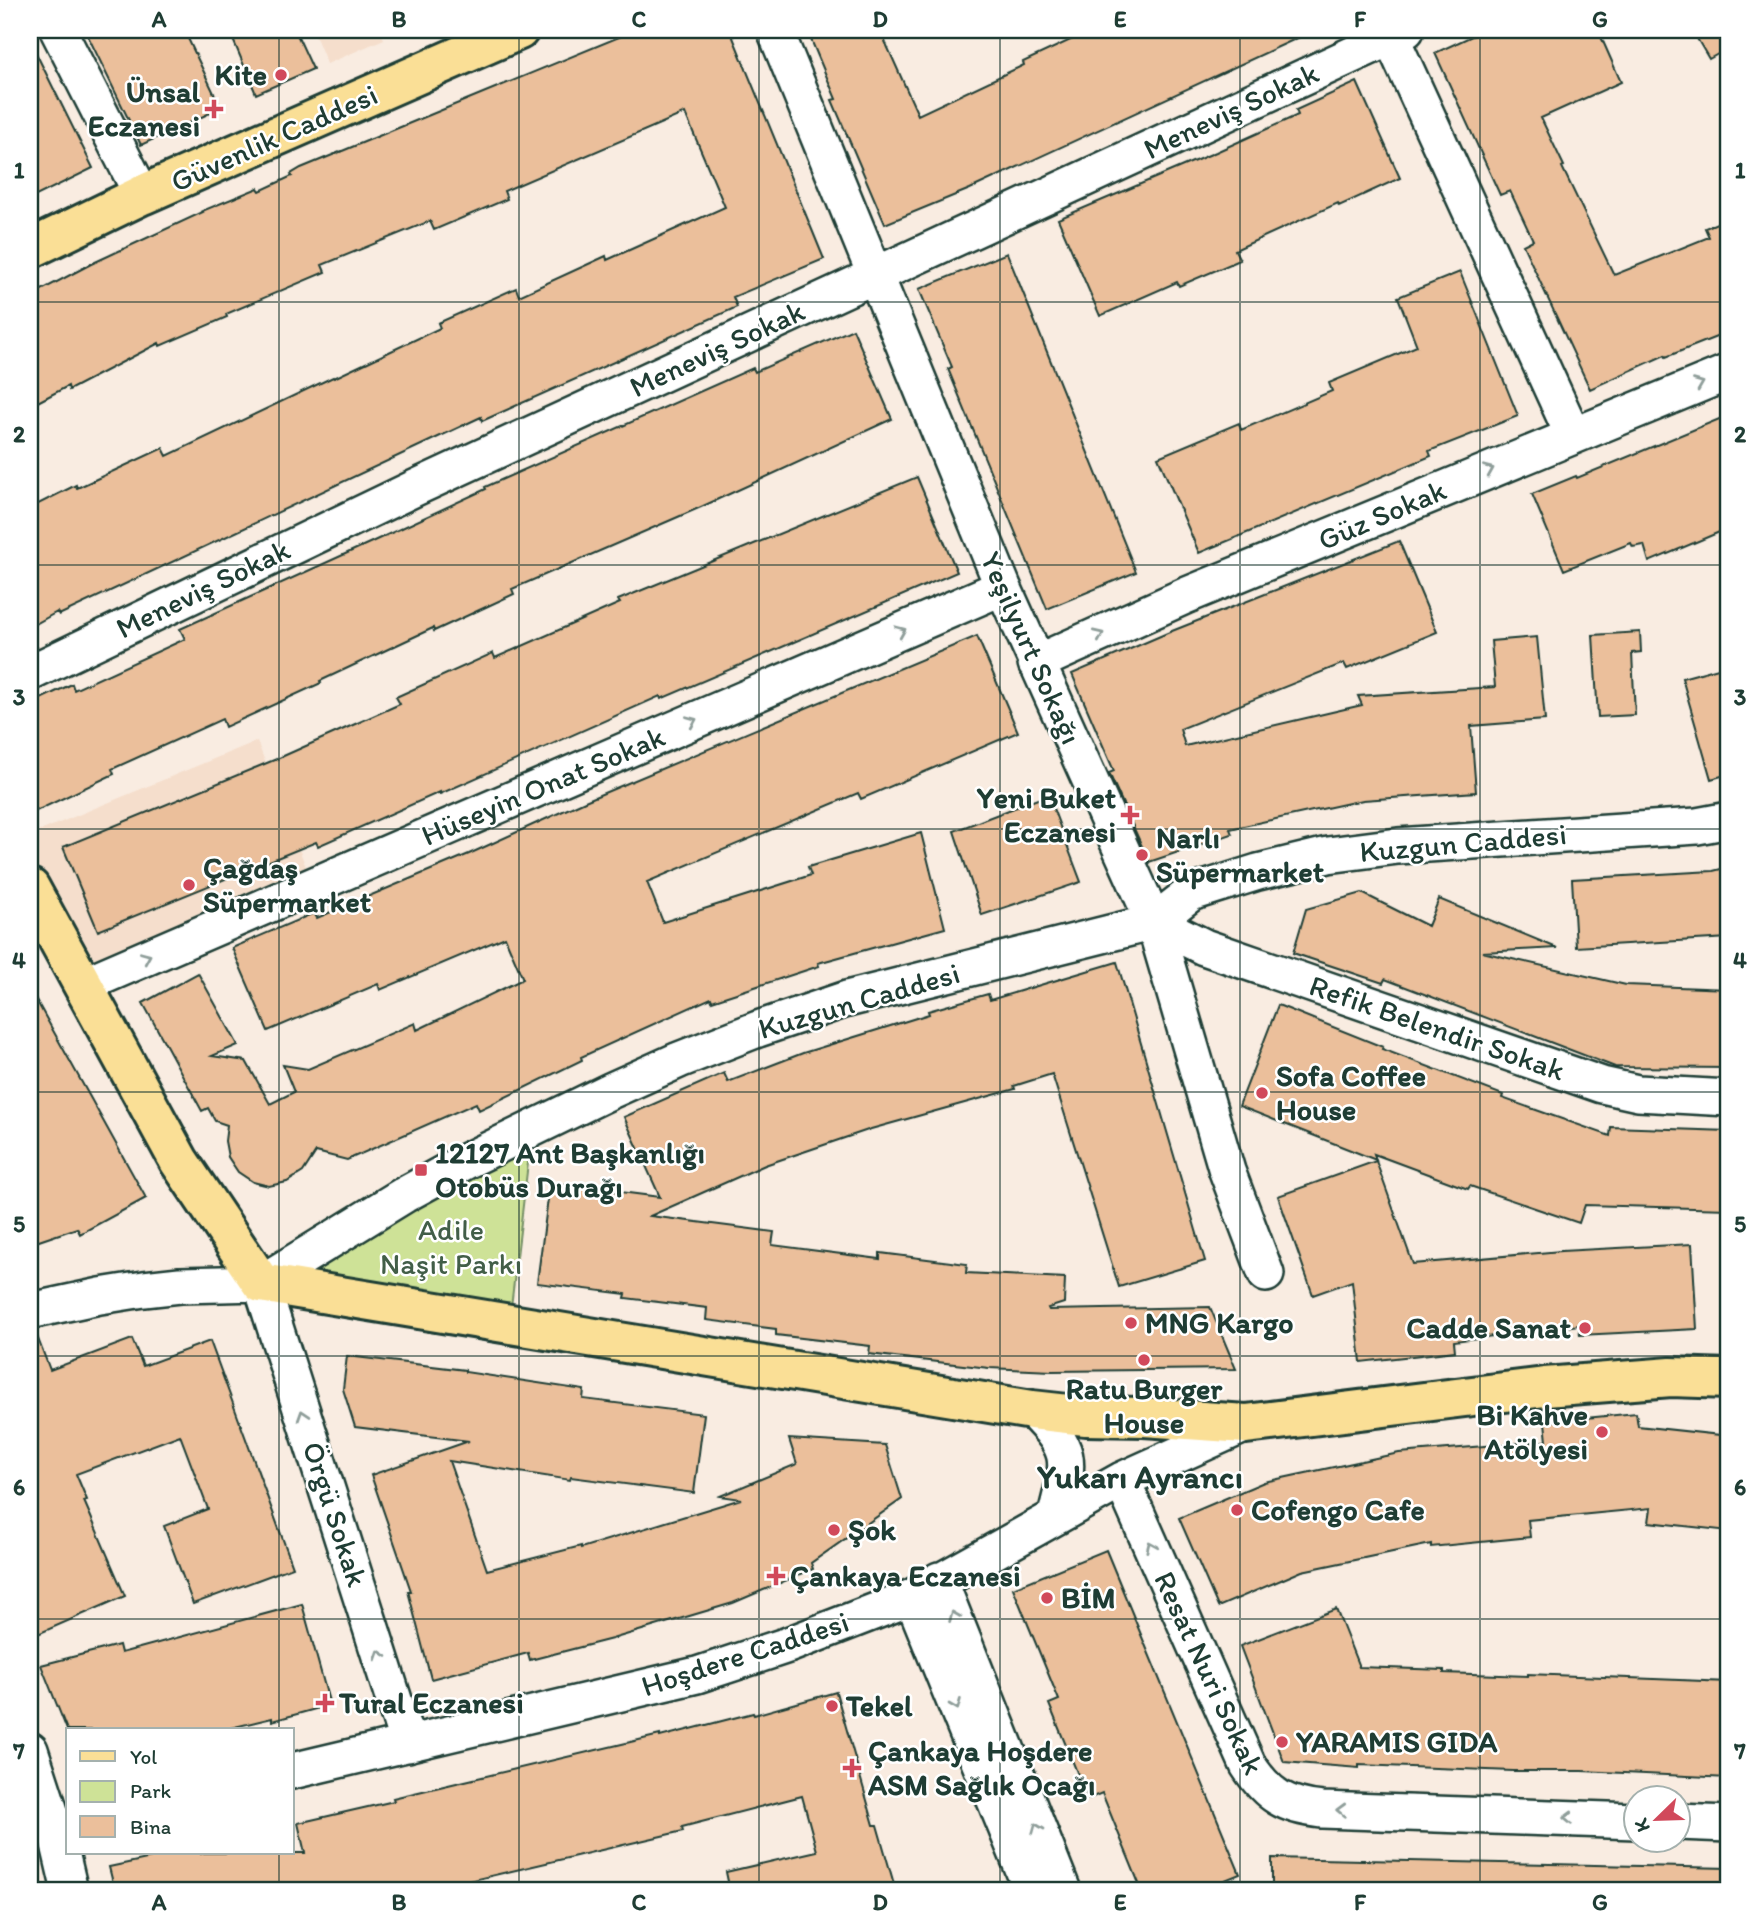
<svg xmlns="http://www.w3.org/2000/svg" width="1759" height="1921" viewBox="0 0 1759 1921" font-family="Itim,sans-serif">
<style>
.built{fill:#f5decc}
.green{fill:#cee297;stroke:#769066;stroke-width:2}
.building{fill:#ebbf9b;stroke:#1f3d34;stroke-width:2}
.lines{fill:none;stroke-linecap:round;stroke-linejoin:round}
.minor-casing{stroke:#1f3d34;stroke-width:40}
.major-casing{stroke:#1f3d34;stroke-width:44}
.minor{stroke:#fff;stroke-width:35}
.major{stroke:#fadf96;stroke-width:38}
.oneway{stroke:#8f9e9a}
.grid{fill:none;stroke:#1f3d34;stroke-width:2;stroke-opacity:0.55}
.poi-dot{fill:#d1495b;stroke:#fff;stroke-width:2.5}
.labels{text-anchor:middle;stroke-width:5;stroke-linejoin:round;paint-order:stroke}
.poi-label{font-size:30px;font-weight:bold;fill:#1f3d34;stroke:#fff;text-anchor:start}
.street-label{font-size:30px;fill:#1f3d34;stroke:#fff}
.park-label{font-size:30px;fill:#425e48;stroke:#fff}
.quarter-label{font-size:33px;font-weight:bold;fill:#1f3d34;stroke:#fff}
.neatline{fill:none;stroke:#1f3d34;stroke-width:2.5}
.grid-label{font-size:23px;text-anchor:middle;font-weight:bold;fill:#1f3d34}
</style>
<rect width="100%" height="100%" fill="#f9ece1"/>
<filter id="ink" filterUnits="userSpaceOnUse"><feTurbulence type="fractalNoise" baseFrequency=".0143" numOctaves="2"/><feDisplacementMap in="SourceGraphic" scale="14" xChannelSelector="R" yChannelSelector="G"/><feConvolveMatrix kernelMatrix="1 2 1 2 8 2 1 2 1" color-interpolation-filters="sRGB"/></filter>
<g filter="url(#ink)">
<path class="built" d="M313,30H380L384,39L327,64Z
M257,741L313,885L83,985L30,888V835Z"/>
<path class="green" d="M532,1129L509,1324L261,1283Z"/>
<path class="building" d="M85,30H184L221,108L141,145Z
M229,30H295L313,69L256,94Z
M636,30H730L824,259L733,297L737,307L482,421L481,417L59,615L57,612L30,627V508L76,485L77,488L163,448L167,456L333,377L334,378L440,328L438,323L516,288L519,296L606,256L607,260L725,207L685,113L504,191L507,199L434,230L430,221L322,265L325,272L226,314L227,317L160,346L159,343L69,390L68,386L30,406V296L91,264L203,212L202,211L258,188L260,191L292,176L291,174L301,168Z
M807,30H880L918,115L1024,65L1023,62L1092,30H1315L970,189L885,224L832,100L836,99Z
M1485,30H1598L1621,82L1541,118L1564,166L1562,167L1614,275L1709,237L1705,228L1729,218V332L1666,357L1665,355L1590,389L1523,245L1533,240L1510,191L1500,195L1435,53Z
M1692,30H1729V59L1718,54L1709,59Z
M30,41L93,168L30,199Z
M1357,82L1400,178L1339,206L1338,203L1235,250L1240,260L1179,286L1177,282L1100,316L1058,219L1216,152L1298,115L1296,110Z
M1007,253L1136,572L1047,609L948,369L952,367L919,289Z
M1460,272L1518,416L1429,451L1431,456L1199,553L1158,457L1239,423L1241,430L1332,391L1329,383L1417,346L1398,297Z
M853,329L892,419L701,507L512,589L514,594L434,631L433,628L320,681L321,683L225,727L222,719L112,769L114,774L30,814V704L72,684L74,690L185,639L180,629L376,540L486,489L485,487L753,368L755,372Z
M1729,415V528L1649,562L1644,545L1633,547L1631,543L1564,570L1532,494L1576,476L1577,478Z
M917,477L957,572L661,699L660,696L440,794V792L318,846L316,842L98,931L63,847L279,758L400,704L396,697L493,653L495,658L620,603L618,600Z
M1399,541L1437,632L1347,669L1344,663L1180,729L1185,746L1362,705L1358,696L1495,687L1491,641L1537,637L1545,720L1471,726L1476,792L1363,800L1230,829L1232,834L1149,862L1109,773L1114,771L1072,674L1172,631Z
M1640,632L1641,652L1632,653L1635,715L1598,717L1593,635Z
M977,636L1018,732L861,799L858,793L647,882L663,922L811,875L808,867L921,833L945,928L818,963L819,966L712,1001L711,998L581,1057L582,1060L479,1110L476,1103L347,1160L316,1152L303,1172L287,1182L269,1186L253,1182L238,1172L228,1157L225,1141L227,1125L215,1121L208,1108L202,1111L143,1003L198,973L238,1045L212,1056L246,1061L270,1104L294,1092L283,1065L308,1069L415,1023L417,1030L523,979L505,937L380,990L378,984L268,1031L232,948L314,913L317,918L469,854L585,801Z
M1729,665V774L1711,779L1682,678Z
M1048,795L1081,882L982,915L954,831Z
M1729,867V938L1576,947L1572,879L1713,871Z
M1362,893L1428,926L1439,899L1557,948L1482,952L1626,985L1729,989V1068L1615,1067L1385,979L1383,983L1293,953L1306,909Z
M1117,962L1205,1261L1119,1287L1052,1074L1014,1086L1015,1089L871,1129L765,1165L650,1216L774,1232L772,1245L880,1259V1253L967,1264L966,1273L1065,1278L1064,1303L1048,1308L1049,1310L1210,1307L1236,1369L1052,1371L989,1368L869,1354L870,1346L776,1335V1329L706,1320L707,1308L625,1298L626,1294L537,1283L550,1183L660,1197L624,1117L724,1073L728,1082L803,1053L929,1014L928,1011L988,994L990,1000Z
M30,989L146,1198L80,1234L77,1228L30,1244Z
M1278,1005L1383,1047L1382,1049L1503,1095L1502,1098L1610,1136L1611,1127L1729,1131V1209L1585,1205L1579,1223L1470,1186L1468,1189L1374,1154L1376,1160L1239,1106Z
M1376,1161L1413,1264L1561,1251L1692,1244L1697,1329L1580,1335L1579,1325L1454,1341L1455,1351L1361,1362L1352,1281L1313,1295L1278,1196Z
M30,1331H35L50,1370L132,1339L143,1366L210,1341L293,1567L193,1604L164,1526L208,1509L180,1435L76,1474L87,1500L84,1501L125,1596L38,1634L30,1615Z
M347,1356L465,1370V1372L584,1390L583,1399L704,1414L694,1493L571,1477L570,1480L449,1461L487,1570L581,1546V1548L741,1499L720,1496L797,1464L789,1439L885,1445L902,1499L811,1563L813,1569L733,1603L612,1639L530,1660L528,1653L431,1679L408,1591H411L371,1475L469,1441L355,1427L343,1389Z
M1636,1413L1638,1426L1729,1436V1531L1649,1522L1651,1508L1528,1520L1530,1537L1431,1547V1544L1302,1571L1218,1607L1179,1518L1264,1482L1399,1453L1547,1441L1545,1422Z
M1106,1550L1240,1874L1198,1891H1142L1102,1793L1088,1799L1049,1704L1059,1700L1013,1588Z
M302,1604L330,1705L272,1721V1718L222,1730H67L41,1665L119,1645L121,1653Z
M1336,1609L1359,1667L1444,1670V1673L1528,1676V1674L1729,1682V1778L1582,1771H1513L1359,1765V1768L1284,1762L1240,1646Z
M836,1692L874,1825H877L896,1891H730L726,1872L817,1851L802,1796L682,1827L683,1831L426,1891H115L109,1867L175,1853H305L298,1823L394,1801L393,1798L660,1735V1737L753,1713L754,1715Z
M1272,1858L1729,1868V1891H1272Z"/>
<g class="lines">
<defs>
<path id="minor" d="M58,30L142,195
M775,30L1003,587L1154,922L1227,1171L1266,1274
M1391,37L1573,435
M1036,663L1185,596L1729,372
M30,673L415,488L1406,30
M1154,922L1204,947L1602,1085L1638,1093L1729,1098
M83,985L1003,587
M261,1283L408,1744
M30,1311L100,1296L144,1289L180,1285L261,1283L404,1195L468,1160L610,1091L679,1060L758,1029L847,999L1154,922L1191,893L1258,872L1328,855L1398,846L1697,826L1729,820
M1032,1410C1074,1452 1070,1459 1056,1515
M1122,1480L1248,1765C1268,1796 1285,1806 1322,1810L1636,1821
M939,1580L1063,1891
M912,1597L1032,1891
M30,1750L55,1827L70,1891
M292,1771L697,1675L788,1645L912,1597L1122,1480L1246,1424
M1678,1822L1729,1824"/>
<path id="major" d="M30,249L142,195L519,30
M30,888L179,1161L261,1283L1032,1410L1086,1416L1144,1417L1246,1424L1545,1387L1671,1377L1729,1379"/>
</defs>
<use href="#minor" class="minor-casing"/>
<use href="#major" class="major-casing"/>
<use href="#minor" class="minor"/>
<use href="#major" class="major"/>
</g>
<defs><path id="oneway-chevron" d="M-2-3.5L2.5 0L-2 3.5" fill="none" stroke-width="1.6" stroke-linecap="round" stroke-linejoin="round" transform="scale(1.75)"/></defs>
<g class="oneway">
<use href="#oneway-chevron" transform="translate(1699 384) rotate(-22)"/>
<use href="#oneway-chevron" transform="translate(1489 470) rotate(-23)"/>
<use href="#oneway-chevron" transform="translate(901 631) rotate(-23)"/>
<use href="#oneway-chevron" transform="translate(1099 635) rotate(-24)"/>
<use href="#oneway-chevron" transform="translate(692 721) rotate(-23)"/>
<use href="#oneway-chevron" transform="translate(146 957) rotate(-23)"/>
<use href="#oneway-chevron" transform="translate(303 1415) rotate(-108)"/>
<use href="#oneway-chevron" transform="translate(1151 1546) rotate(-114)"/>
<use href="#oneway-chevron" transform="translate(954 1616) rotate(-112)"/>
<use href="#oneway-chevron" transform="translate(380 1655) rotate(-108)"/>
<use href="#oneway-chevron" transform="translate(956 1705) rotate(68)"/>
<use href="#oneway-chevron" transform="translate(1341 1810) rotate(-178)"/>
<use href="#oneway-chevron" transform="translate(1568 1818) rotate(-178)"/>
<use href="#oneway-chevron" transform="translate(1037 1828) rotate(-112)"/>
</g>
</g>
<path class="grid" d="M279,30V1730M519,30V1891M759,30V1891M1000,30V1891M1240,30V1891M1480,30V1891M30,302H1729M30,565H1729M30,829H1729M30,1092H1729M30,1356H1729M30,1619H1729M279,1853V1891"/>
<g class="poi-dot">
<circle cx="281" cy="75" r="7"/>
<path d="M210.5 98.5h7v7h7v7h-7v7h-7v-7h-7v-7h7z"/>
<path d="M1126.5 804.5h7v7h7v7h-7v7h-7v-7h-7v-7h7z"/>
<circle cx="1142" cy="855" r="7"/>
<circle cx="189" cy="885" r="7"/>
<circle cx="1262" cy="1093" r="7"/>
<rect x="414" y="1163" width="14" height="14" rx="3.5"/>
<circle cx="1131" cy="1323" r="7"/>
<circle cx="1585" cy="1328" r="7"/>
<circle cx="1144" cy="1360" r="7"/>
<circle cx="1602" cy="1432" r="7"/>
<circle cx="1237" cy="1510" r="7"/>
<circle cx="834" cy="1530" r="7"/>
<path d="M772.5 1565.5h7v7h7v7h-7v7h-7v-7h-7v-7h7z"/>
<circle cx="1047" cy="1598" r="7"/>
<path d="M321.5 1692.5h7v7h7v7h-7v7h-7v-7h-7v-7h7z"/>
<circle cx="832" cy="1706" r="7"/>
<circle cx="1282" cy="1742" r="7"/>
<path d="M848.5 1757.5h7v7h7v7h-7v7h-7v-7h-7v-7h7z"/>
</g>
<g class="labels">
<g class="poi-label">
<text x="267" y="85" text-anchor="end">Kite</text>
<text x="200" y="102" text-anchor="end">Ünsal<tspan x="200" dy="34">Eczanesi</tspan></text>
<text x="1116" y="808" text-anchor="end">Yeni Buket<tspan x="1116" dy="34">Eczanesi</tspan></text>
<text x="1156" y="848">Narlı<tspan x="1156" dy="34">Süpermarket</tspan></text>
<text x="203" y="878">Çağdaş<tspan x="203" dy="34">Süpermarket</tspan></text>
<text x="1276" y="1086">Sofa Coffee<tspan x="1276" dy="34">House</tspan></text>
<text x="435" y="1163">12127 Ant Başkanlığı<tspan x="435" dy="34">Otobüs Durağı</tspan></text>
<text x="1145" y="1333">MNG Kargo</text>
<text x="1571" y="1338" text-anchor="end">Cadde Sanat</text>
<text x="1144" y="1399" text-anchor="middle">Ratu Burger<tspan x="1144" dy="34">House</tspan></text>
<text x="1588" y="1425" text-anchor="end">Bi Kahve<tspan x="1588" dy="34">Atölyesi</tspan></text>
<text x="1251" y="1520">Cofengo Cafe</text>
<text x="848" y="1540">Şok</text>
<text x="790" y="1586">Çankaya Eczanesi</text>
<text x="1061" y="1608">BİM</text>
<text x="339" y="1713">Tural Eczanesi</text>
<text x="846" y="1716">Tekel</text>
<text x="1296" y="1752">YARAMIS GIDA</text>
<text x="868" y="1761">Çankaya Hoşdere<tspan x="868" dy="34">ASM Sağlık Ocağı</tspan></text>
</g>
<g class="street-label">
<text transform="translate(1231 111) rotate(-25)" y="10">Meneviş Sokak</text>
<text transform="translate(274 138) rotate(-24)" y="10">Güvenlik Caddesi</text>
<text transform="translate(717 349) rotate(-25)" y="10">Meneviş Sokak</text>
<text transform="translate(1382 515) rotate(-23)" y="10">Güz Sokak</text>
<text transform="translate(203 589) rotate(-26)" y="10">Meneviş Sokak</text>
<text transform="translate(1031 648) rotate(66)" y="10">Yeşilyurt Sokağı</text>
<text transform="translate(543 786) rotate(-23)" y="10">Hüseyin Onat Sokak</text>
<text transform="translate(1463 843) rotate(-5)" y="10">Kuzgun Caddesi</text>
<text transform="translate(859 1001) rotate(-16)" y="10">Kuzgun Caddesi</text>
<text transform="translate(1437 1028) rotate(19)" y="10">Refik Belendir Sokak</text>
<text transform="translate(335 1514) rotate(72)" y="10">Örgü Sokak</text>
<text transform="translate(745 1654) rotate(-18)" y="10">Hoşdere Caddesi</text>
<text transform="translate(1209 1673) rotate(65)" y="10">Resat Nuri Sokak</text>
</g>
<g class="park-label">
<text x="451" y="1240">Adile<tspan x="451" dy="34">Naşit Parkı</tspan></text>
</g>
<g class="quarter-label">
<text x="1140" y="1488">Yukarı Ayrancı</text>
</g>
</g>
<rect width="1759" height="1921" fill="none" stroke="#fff" stroke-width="77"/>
<rect x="66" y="1728" width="228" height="126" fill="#ffffff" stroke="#a5b1ae" stroke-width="2"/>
<rect x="80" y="1751" width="35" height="10" fill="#fadf96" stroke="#a5b1ae" stroke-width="2"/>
<text x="130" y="1764" font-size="21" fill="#1f3d34">Yol</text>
<rect x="80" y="1781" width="35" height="21" fill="#cee297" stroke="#a5b1ae" stroke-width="2"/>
<text x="130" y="1798" font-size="21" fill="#1f3d34">Park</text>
<rect x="80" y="1816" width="35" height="21" fill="#ebbf9b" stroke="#a5b1ae" stroke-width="2"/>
<text x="130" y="1834" font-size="21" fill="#1f3d34">Bina</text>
<g transform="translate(1657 1819) rotate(247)"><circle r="33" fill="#ffffff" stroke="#a5b1ae" stroke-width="2"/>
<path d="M0-5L12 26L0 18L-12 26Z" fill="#d1495b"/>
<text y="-10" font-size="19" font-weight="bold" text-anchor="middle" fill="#1f3d34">K</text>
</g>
<rect x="38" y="38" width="1682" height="1844" class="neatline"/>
<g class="grid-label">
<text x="159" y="27">A</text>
<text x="399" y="27">B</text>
<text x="639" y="27">C</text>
<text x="880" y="27">D</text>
<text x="1120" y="27">E</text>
<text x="1360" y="27">F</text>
<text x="1600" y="27">G</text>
<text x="19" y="178">1</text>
<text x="1740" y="178">1</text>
<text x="19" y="442">2</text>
<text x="1740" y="442">2</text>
<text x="19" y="705">3</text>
<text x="1740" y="705">3</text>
<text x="19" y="968">4</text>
<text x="1740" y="968">4</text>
<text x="19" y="1232">5</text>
<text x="1740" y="1232">5</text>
<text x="19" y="1495">6</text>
<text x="1740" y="1495">6</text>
<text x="19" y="1759">7</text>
<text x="1740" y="1759">7</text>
<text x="159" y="1910">A</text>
<text x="399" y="1910">B</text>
<text x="639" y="1910">C</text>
<text x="880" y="1910">D</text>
<text x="1120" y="1910">E</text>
<text x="1360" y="1910">F</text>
<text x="1600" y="1910">G</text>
</g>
</svg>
